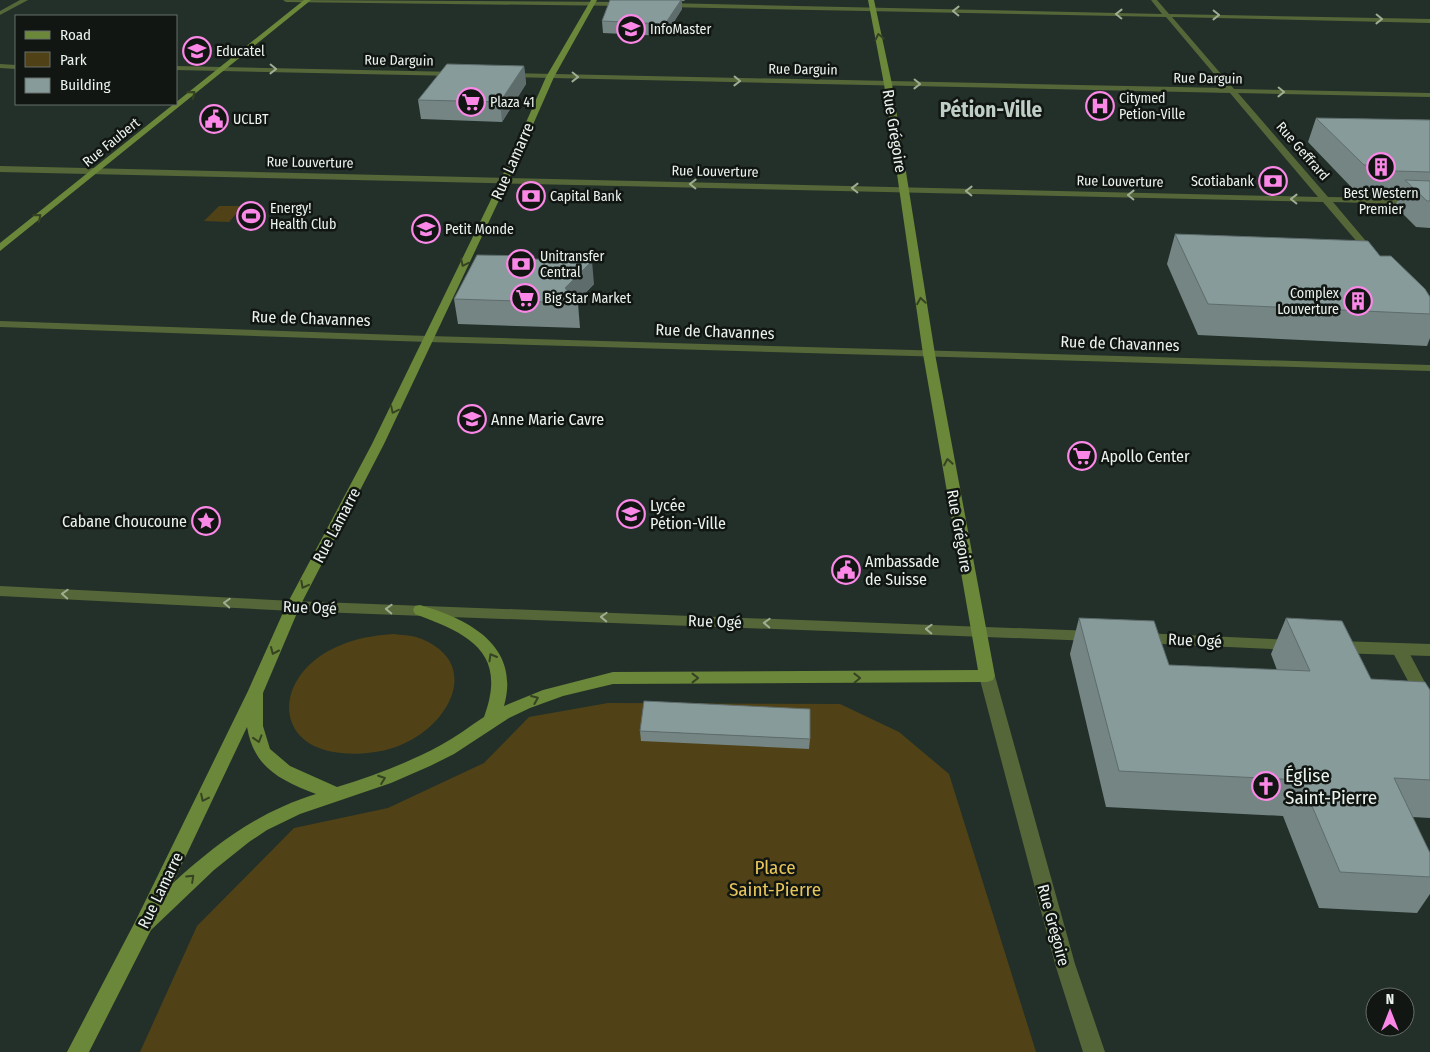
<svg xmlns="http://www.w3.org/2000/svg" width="1430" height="1052" viewBox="0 0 1430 1052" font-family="'Fira Sans Condensed',sans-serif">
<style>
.green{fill:#504216}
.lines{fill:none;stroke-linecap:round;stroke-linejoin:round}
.minor{fill:#556738;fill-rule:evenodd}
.tertiary{fill:#556738;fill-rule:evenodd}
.secondary{fill:#6b8739;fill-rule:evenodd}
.wall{fill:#748584}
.shaded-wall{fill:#5e6c6c}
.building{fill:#879b9a;stroke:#5e6c6c}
.oneway{stroke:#a0ad93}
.oneway2{stroke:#354322}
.labels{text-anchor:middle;stroke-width:5;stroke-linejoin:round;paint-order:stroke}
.far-poi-label{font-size:14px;fill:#ebf3ee;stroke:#111613;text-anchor:start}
.far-street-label{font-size:14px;fill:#ebf3ee;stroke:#111613}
.street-label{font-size:16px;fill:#ebf3ee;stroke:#111613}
.poi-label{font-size:16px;fill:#ebf3ee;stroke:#111613;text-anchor:start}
.near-poi-label{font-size:19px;fill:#ebf3ee;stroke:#111613;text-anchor:start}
.near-park-label{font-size:19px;fill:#e7c559;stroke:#111613}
.far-town-label{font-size:21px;font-weight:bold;fill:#bfcfc6;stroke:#111613}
</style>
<rect width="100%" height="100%" fill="#233029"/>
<path class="green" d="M219,206H243L229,222L204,221Z
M393,634C401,635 411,635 419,638C478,660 455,716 411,740C388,753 359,756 334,752C280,743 276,691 315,660C338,642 365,636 393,634Z
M608,703L840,704L899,732L949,774L1036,1052H140L197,926L294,828L388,808L484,763L529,717Z"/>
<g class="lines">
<path class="minor" d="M20,0H28L0,15V11Z
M283,0L626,2L629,4L626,6L286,2Z
M1151,0H1157L1169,14L1430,19V23L1172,17L1234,89L1430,93V97L1238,93L1328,197L1430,199V205L1333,202L1376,253V257H1370L1323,202L0,172V166L1318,197L1230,93L506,77L502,75L506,73L1226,88L1166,17L665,7L662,5L665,3L1162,14Z
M0,64L16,65V69L0,68Z
M176,66L457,72L461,74L457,76L176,70Z
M0,321L428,336L1430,365V371L428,342L0,327Z
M1399,643L1405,645L1430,692V713L1424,711L1391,649L1393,645Z
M987,670L993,672L995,676L1075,964L1105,1052H1083L1055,964L979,676L981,672Z"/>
<path class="tertiary" d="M0,586L293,601L1093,631L1098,632L1101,636L1098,640L1093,641L293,611L0,596Z
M1142,633L1293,640L1298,641L1301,645L1298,649L1293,650L1142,643L1137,642L1134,638L1137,634Z
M1337,641L1430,644V656L1337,653L1332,651L1329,647L1332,643Z"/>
<path class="secondary" d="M304,0H311L0,251V243Z
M591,0H597L554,77L509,179L384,444L300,606L263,693V726L270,749L290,766L337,787C373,776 408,763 441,745C456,737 470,726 484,717C508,652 469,634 415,614L413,610L415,606L420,605C469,619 521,646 504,706L543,690L613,672L978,670L923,354L884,84L868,0H874L892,84L935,354L995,676L993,680L987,682L613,684L563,696L530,708L509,718L454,754L430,766L391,783L300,814L267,830L249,842L214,870L151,930L89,1052H67L137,918L248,691L286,606L372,444L501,179L546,77ZM247,727C254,768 280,780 316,794C258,812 217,843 173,883Z"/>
</g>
<path class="wall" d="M610,0H685L684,1H682V9L665,36L603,33L602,21Z
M524,66L526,84L502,122L421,119L418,100Z
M1316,118L1430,120V228L1416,227L1395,206L1399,197L1386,196L1380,191L1354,190L1308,142Z
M1175,234L1430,297V338L1427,346L1198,335L1167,264Z
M534,259L594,284L577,302L578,303L580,328L458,324L454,299Z
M1079,618L1169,665L1277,670L1271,654L1286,618L1371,679L1430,690V818L1412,817L1430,853V894L1417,913L1319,908L1283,816L1106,807L1070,654Z
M640,731L810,739L809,749L641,741Z"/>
<path class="shaded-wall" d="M681,0H682V9L665,36V24Z
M524,66L526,84L502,122L500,102Z
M592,261L594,284L575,303L565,288Z"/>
<path class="building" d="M610,0H681L665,24L602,21Z
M447,64L524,66L500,102L418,100Z
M1316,118L1430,120V172L1395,171L1390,165H1364Z
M1405,180L1430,181V201H1427Z
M1175,234L1368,241L1380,256H1391L1425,289L1430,297V314L1208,304Z
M477,255L534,256L533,259L592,261L565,288L578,303L454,299Z
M1079,618L1154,621L1169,665L1310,671L1286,618L1342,621L1371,679L1425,682L1430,690V780L1394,778L1430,853V877L1340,872L1301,780L1119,771Z
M644,701L810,709V739L640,731Z"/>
<defs><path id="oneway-chevron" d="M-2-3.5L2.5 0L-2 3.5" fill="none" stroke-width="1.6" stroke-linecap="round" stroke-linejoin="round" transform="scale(1.25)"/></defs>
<g class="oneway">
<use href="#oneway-chevron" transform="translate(956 11) rotate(-179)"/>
<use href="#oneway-chevron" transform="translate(1119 14) rotate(-179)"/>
<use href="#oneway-chevron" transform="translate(1216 15) rotate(1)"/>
<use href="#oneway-chevron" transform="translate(1379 19) rotate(1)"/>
<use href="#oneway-chevron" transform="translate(273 69) rotate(1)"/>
<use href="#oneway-chevron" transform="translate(575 77) rotate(1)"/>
<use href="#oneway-chevron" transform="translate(737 81) rotate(1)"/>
<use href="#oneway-chevron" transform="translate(917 84) rotate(1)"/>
<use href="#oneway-chevron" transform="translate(1281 92) rotate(1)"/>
<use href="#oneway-chevron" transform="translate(693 184) rotate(-179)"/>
<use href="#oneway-chevron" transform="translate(855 188) rotate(-179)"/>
<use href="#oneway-chevron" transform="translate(969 191) rotate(-179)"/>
<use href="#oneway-chevron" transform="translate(1131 195) rotate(-179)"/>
<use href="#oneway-chevron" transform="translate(1294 199) rotate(-179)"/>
<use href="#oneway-chevron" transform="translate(65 594) rotate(-177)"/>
<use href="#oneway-chevron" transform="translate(227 603) rotate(-177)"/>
<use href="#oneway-chevron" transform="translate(389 609) rotate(-178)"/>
<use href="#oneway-chevron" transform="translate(604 617) rotate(-178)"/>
<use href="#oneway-chevron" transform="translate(767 623) rotate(-178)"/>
<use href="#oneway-chevron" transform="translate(929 629) rotate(-178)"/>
</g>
<g class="oneway2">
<use href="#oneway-chevron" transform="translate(879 37) rotate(-102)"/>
<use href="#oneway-chevron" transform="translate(192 94) rotate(-39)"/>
<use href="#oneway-chevron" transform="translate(38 217) rotate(-39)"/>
<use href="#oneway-chevron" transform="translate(464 263) rotate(116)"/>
<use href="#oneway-chevron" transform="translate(921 301) rotate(-99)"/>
<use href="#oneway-chevron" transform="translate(394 410) rotate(116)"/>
<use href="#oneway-chevron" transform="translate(948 462) rotate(-100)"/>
<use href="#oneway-chevron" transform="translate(304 585) rotate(118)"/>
<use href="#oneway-chevron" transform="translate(274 651) rotate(114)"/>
<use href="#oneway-chevron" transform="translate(492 657) rotate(-120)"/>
<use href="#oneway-chevron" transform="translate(695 678)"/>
<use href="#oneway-chevron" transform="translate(857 678) rotate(-1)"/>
<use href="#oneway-chevron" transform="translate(535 699) rotate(-23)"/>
<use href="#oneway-chevron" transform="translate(258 739) rotate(73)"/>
<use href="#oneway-chevron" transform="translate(382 779) rotate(-20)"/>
<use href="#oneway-chevron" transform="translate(204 798) rotate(116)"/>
<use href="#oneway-chevron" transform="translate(191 878) rotate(-43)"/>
</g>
<defs>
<symbol id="school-ring" viewBox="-11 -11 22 22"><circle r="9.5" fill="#111613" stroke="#fb87e6" stroke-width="1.5"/><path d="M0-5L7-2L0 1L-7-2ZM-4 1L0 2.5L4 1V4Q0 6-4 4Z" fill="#fb87e6"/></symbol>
<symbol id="university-ring" viewBox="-11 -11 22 22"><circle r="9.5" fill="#111613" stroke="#fb87e6" stroke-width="1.5"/><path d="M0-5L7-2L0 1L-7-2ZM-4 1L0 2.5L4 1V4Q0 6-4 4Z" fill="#fb87e6"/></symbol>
<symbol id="supermarket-ring" viewBox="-11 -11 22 22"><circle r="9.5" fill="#111613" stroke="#fb87e6" stroke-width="1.5"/><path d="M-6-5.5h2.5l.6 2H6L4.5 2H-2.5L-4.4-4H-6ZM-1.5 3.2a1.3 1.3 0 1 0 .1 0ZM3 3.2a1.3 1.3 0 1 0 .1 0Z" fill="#fb87e6"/></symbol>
<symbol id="hospital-ring" viewBox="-11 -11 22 22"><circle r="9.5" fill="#111613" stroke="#fb87e6" stroke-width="1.5"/><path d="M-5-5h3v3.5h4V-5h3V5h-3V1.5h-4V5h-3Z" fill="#fb87e6"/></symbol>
<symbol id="civic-ring" viewBox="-11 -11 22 22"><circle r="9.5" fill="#111613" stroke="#fb87e6" stroke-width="1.5"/><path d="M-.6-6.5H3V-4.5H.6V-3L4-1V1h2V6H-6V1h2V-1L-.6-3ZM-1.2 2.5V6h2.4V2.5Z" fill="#fb87e6"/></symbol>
<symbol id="building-ring" viewBox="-11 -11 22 22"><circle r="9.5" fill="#111613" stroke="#fb87e6" stroke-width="1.5"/><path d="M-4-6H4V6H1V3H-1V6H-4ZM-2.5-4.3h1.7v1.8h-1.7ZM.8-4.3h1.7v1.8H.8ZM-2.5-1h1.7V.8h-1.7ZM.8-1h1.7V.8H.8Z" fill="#fb87e6"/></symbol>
<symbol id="bank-ring" viewBox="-11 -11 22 22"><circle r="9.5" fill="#111613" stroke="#fb87e6" stroke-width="1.5"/><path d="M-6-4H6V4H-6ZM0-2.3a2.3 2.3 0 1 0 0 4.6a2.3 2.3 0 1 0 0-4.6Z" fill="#fb87e6"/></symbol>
<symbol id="stadium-ring" viewBox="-11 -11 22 22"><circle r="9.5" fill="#111613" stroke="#fb87e6" stroke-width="1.5"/><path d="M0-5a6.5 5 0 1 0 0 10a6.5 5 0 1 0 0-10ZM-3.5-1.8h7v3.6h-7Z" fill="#fb87e6"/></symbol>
<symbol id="sight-ring" viewBox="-11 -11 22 22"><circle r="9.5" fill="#111613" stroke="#fb87e6" stroke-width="1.5"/><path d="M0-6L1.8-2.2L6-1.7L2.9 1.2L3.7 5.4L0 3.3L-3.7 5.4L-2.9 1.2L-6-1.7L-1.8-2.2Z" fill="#fb87e6"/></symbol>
<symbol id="church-ring" viewBox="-11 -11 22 22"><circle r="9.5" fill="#111613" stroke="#fb87e6" stroke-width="1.5"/><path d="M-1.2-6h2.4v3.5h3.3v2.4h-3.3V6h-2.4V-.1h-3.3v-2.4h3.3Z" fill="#fb87e6"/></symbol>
</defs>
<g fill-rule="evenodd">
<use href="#school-ring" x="615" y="13" width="32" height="32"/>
<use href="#university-ring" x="181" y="35" width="32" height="32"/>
<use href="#supermarket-ring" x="455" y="86" width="32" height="32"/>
<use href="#hospital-ring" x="1084" y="90" width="32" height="32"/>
<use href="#civic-ring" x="198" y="103" width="32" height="32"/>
<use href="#building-ring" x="1365" y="151" width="32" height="32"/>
<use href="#bank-ring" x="1257" y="165" width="32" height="32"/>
<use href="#bank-ring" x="515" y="180" width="32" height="32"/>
<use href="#stadium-ring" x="235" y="200" width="32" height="32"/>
<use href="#school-ring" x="410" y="213" width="32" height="32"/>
<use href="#bank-ring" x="505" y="248" width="32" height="32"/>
<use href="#supermarket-ring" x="509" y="282" width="32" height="32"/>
<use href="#building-ring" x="1342" y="285" width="32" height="32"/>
<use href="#school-ring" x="456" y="403" width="32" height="32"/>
<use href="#supermarket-ring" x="1066" y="440" width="32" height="32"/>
<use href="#school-ring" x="615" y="498" width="32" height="32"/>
<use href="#sight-ring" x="190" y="505" width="32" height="32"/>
<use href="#civic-ring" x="830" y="554" width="32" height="32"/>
<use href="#church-ring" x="1250" y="770" width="32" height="32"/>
</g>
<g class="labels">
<g class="far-poi-label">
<text x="650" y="34">InfoMaster</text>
<text x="216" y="56">Educatel</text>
<text x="1119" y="103">Citymed<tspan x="1119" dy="16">Petion-Ville</tspan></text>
<text x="490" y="107">Plaza 41</text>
<text x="233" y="124">UCLBT</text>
<text x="1254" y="186" text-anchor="end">Scotiabank</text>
<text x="1381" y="198" text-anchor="middle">Best Western<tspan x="1381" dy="16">Premier</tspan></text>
<text x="550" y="201">Capital Bank</text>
<text x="270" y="213">Energy!<tspan x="270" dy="16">Health Club</tspan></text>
<text x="445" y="234">Petit Monde</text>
<text x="540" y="261">Unitransfer<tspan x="540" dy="16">Central</tspan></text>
<text x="1339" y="298" text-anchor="end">Complex<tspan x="1339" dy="16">Louverture</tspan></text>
<text x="544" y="303">Big Star Market</text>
</g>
<g class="far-street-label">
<text transform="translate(399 60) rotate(1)" y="5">Rue Darguin</text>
<text transform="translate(803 69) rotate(1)" y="5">Rue Darguin</text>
<text transform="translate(1208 78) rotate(1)" y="5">Rue Darguin</text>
<text transform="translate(111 142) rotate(-39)" y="5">Rue Faubert</text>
<text transform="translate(1303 151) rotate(49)" y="5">Rue Geffrard</text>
<text transform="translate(310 162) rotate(1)" y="5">Rue Louverture</text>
<text transform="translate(715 171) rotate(1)" y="5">Rue Louverture</text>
<text transform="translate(1120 181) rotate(1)" y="5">Rue Louverture</text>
</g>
<g class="street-label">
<text transform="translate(895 131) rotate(81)" y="6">Rue Grégoire</text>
<text transform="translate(512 161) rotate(-66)" y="6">Rue Lamarre</text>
<text transform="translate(311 318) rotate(2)" y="6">Rue de Chavannes</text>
<text transform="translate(715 331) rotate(2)" y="6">Rue de Chavannes</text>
<text transform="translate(1120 343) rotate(2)" y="6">Rue de Chavannes</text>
<text transform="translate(336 525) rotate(-62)" y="6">Rue Lamarre</text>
<text transform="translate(960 531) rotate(80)" y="6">Rue Grégoire</text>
<text transform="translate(310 607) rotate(2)" y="6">Rue Ogé</text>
<text transform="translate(715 621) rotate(2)" y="6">Rue Ogé</text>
<text transform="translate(1195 640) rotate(3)" y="6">Rue Ogé</text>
<text transform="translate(160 890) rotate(-64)" y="6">Rue Lamarre</text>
<text transform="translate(1054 925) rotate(75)" y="6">Rue Grégoire</text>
</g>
<g class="poi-label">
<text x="491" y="425">Anne Marie Cavre</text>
<text x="1101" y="462">Apollo Center</text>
<text x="650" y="511">Lycée<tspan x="650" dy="18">Pétion-Ville</tspan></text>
<text x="187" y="527" text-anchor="end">Cabane Choucoune</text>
<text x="865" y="567">Ambassade<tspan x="865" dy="18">de Suisse</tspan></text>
</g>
<g class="near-poi-label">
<text x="1285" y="782">Église<tspan x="1285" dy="22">Saint-Pierre</tspan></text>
</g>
<g class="near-park-label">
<text x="775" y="874">Place<tspan x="775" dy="22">Saint-Pierre</tspan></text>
</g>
<g class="far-town-label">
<text x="991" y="117">Pétion-Ville</text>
</g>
</g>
<rect x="15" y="15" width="162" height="90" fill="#111613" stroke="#686e6b"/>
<rect x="25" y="31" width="25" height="8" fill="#6b8739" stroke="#686e6b"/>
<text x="60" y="40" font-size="15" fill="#ebf3ee">Road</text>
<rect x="25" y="52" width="25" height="15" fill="#504216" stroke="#686e6b"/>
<text x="60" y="65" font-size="15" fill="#ebf3ee">Park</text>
<rect x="25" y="78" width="25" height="15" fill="#879b9a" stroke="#686e6b"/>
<text x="60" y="90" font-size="15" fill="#ebf3ee">Building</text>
<g transform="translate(1390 1012)"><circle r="24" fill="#111613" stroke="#686e6b"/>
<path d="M0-4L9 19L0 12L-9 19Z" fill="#fb87e6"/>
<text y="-8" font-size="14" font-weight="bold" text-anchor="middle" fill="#ebf3ee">N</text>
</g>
</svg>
